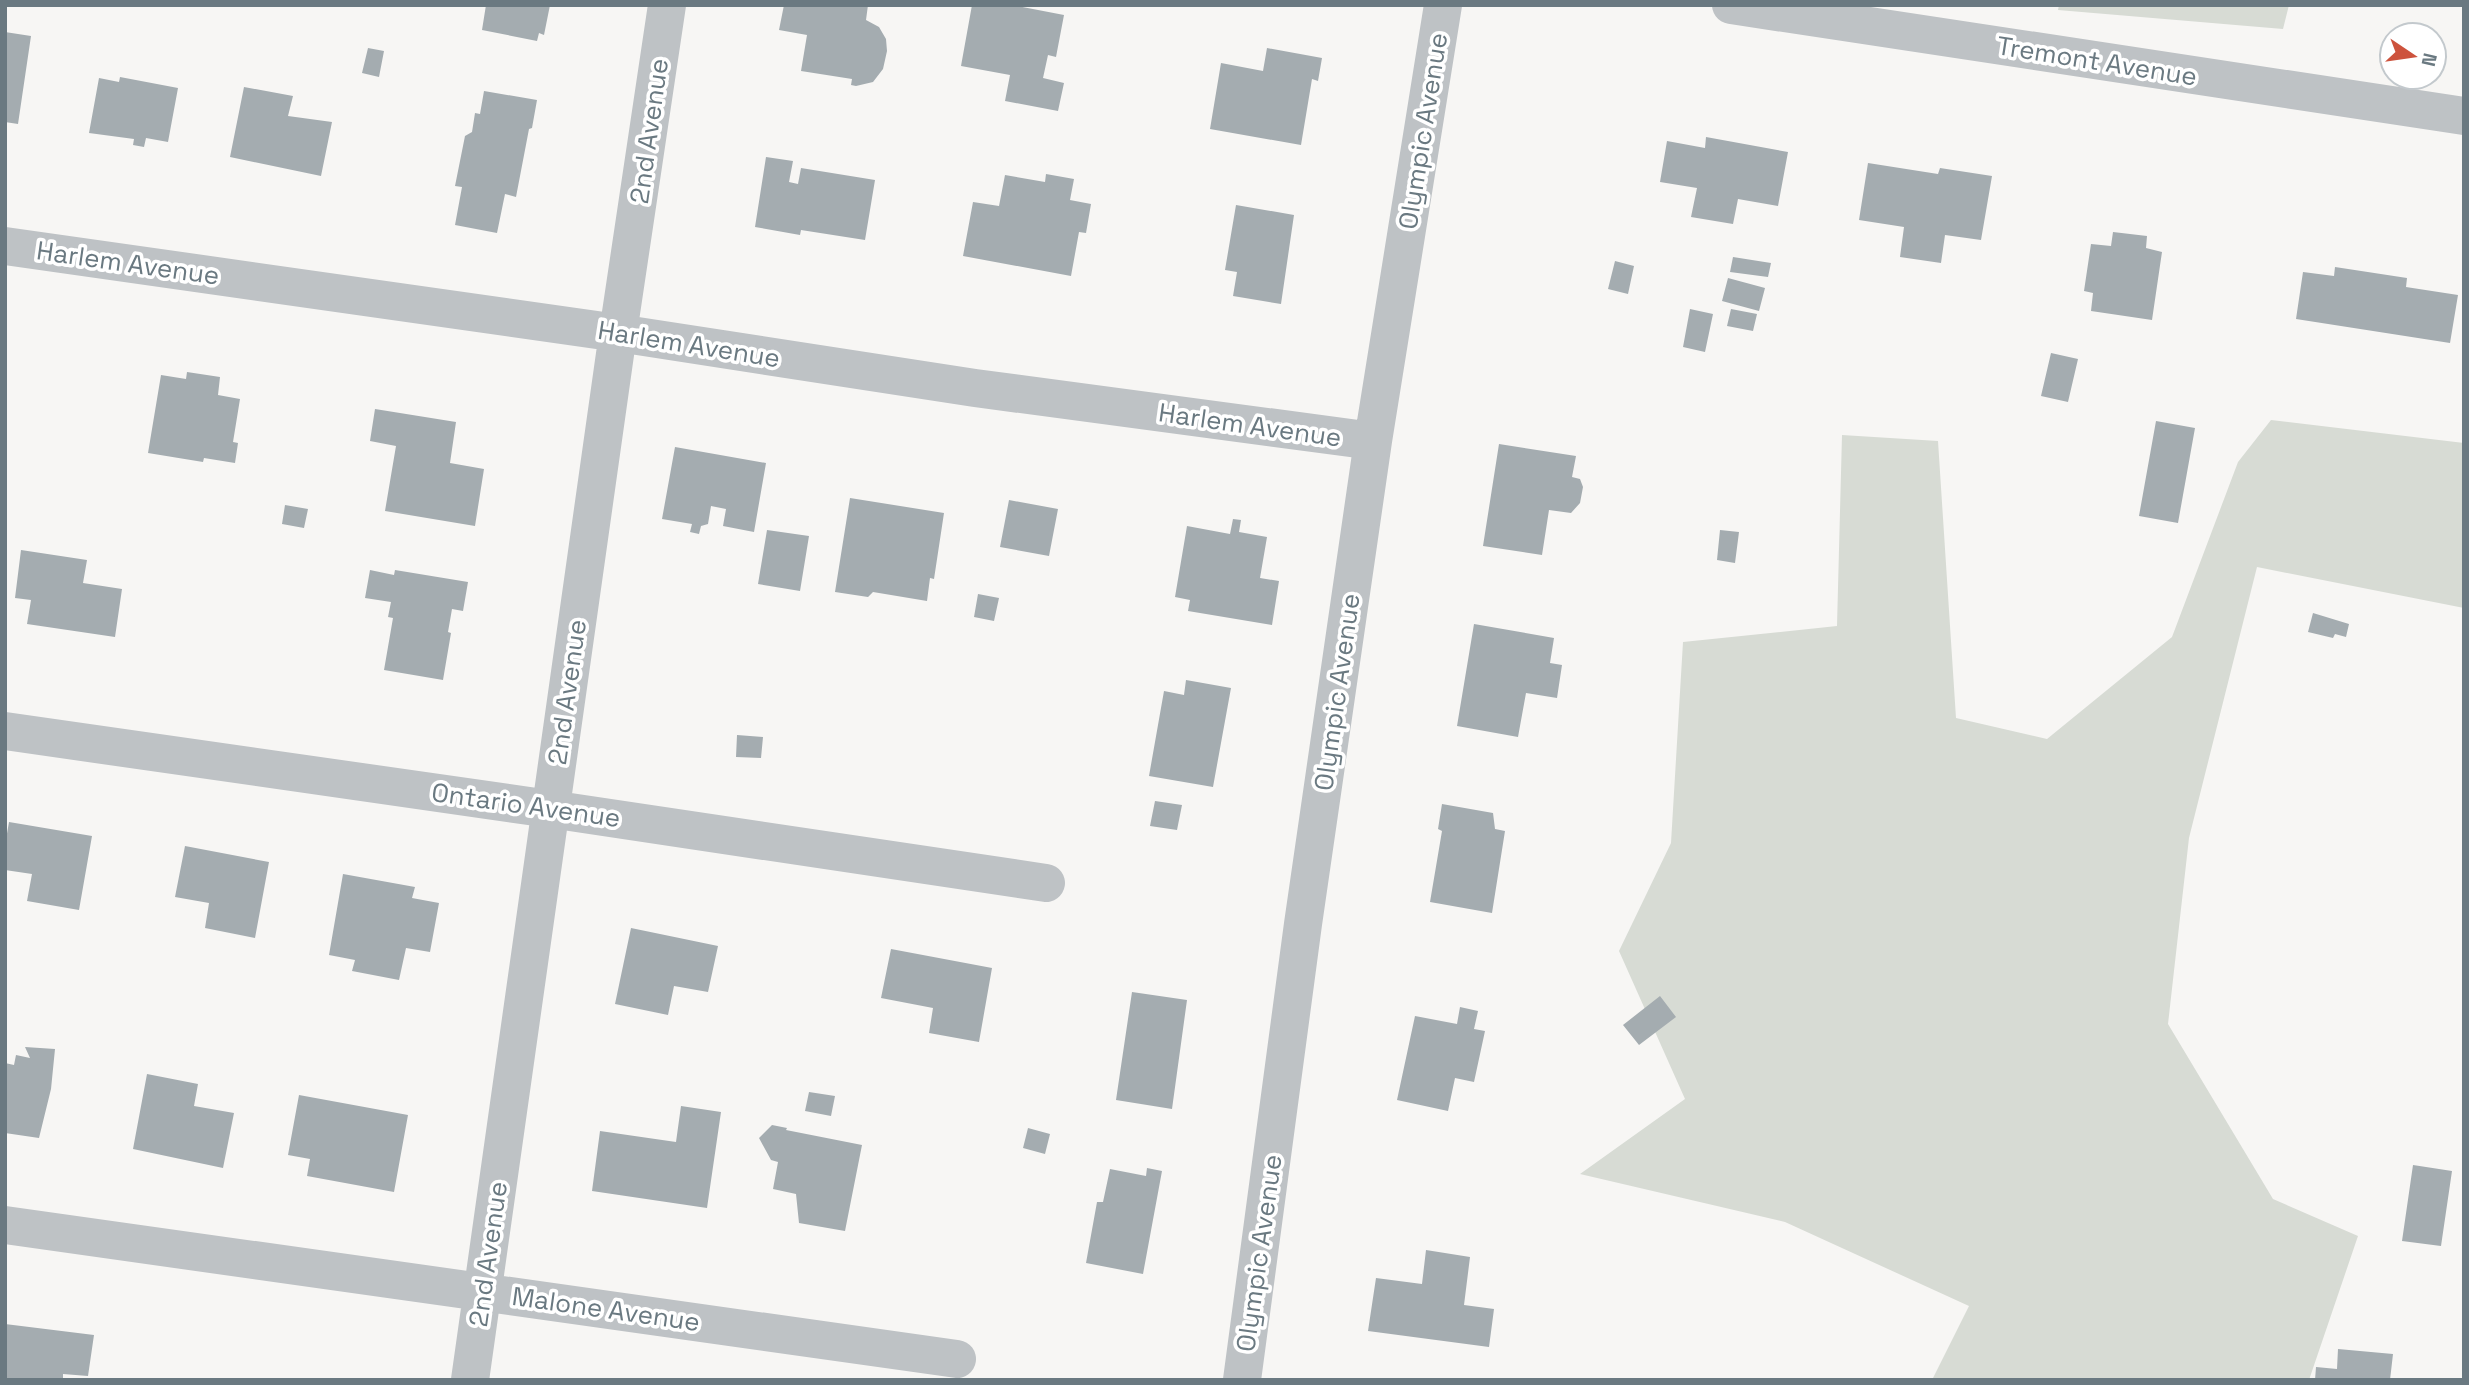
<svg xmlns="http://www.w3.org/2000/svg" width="2469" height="1385" viewBox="0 0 2469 1385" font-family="'Space Grotesk',sans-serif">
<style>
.green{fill:#d7dbd4}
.building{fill:#a4acb0}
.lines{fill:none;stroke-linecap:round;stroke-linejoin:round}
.minor{stroke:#bec2c5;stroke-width:38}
.labels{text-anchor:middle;stroke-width:7;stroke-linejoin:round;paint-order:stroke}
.street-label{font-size:26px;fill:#6a7981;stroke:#fff}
</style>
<rect width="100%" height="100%" fill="#f7f6f4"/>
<path class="green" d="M2059,5H2289L2283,29L2058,10Z
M2271,420L2464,443V608L2257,567L2189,838L2168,1024L2273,1199L2358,1236L2309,1380H1932L1969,1306L1785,1222L1580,1174L1685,1099L1619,951L1671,843L1683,642L1837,626L1842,435L1938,441L1956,718L2047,739L2172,637L2238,462Z"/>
<path class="building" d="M486,5H550L544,35L539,33L537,41L482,30Z
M784,5H868L866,20L879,27L886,39L887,51L883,69L873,82L856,86L851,85L852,79L801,71L807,35L779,30Z
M972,5H1012L1064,15L1056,57L1048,55L1043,78L1064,83L1058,111L1005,101L1010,75L961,66Z
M5,32L31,36L18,124L5,122Z
M368,48L384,51L379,77L362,73Z
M1267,48L1322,58L1318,81L1312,79L1301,145L1210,129L1221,63L1263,71Z
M120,77L178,88L168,142L146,138L144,147L133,145L134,139L89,133L99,78L119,82Z
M244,87L293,96L288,116L332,122L321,176L230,157Z
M484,91L537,100L532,128L529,129L516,197L505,194L497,233L455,225L462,187L455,186L465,136L472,132L475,113L480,114Z
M1706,137L1788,152L1778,206L1738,199L1733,224L1691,217L1697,188L1660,182L1667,141L1705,148Z
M766,157L793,161L789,182L798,184L801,168L875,180L865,240L801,230L800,235L755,227Z
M1868,163L1938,174L1940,168L1992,176L1981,240L1945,235L1941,263L1900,257L1904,227L1859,220Z
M1046,174L1074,179L1070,200L1091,204L1086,233L1079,232L1071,276L963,256L973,202L999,206L1005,175L1045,182Z
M1236,205L1294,215L1281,304L1233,296L1237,272L1225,270Z
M2113,232L2147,236L2146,248L2162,252L2152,320L2091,311L2093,293L2084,291L2091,244L2111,246Z
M1733,257L1771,263L1768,277L1730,272Z
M1615,261L1634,266L1628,294L1608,289Z
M2335,267L2407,278L2406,287L2458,295L2450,343L2296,319L2303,272L2334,276Z
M1728,278L1765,288L1759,311L1722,301Z
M1690,309L1713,314L1705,352L1683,347Z
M1731,309L1757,314L1753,331L1727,326Z
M2051,353L2078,359L2068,402L2041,396Z
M187,372L220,377L218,395L240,399L233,442L238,443L235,463L204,458L203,462L148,453L161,375L186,379Z
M375,409L456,422L450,463L484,469L475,526L385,511L396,446L370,441Z
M2156,421L2195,428L2178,523L2139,516Z
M1499,444L1576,456L1572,477L1580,479L1583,487L1580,503L1571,513L1549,510L1542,555L1483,546Z
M675,447L766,463L754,532L723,526L726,509L711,506L708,524L701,526L699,534L690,532L692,524L662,519Z
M850,498L944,513L934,579L930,578L927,601L873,592L868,597L835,592Z
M1009,500L1058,509L1049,556L1000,547Z
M285,505L308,509L304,528L282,524Z
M1233,519L1241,520L1239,532L1267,537L1260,578L1279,581L1272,625L1188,611L1190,600L1175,597L1187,526L1230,534Z
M767,530L809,536L800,591L758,584Z
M1720,530L1739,532L1735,563L1717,560Z
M21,550L87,560L83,583L122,589L115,637L27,624L31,600L15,598Z
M370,570L394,575L395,570L468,582L463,611L452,609L448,632L451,633L443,680L384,670L393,618L388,617L391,602L365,598Z
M978,594L999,598L994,621L974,617Z
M2313,613L2349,624L2346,637L2335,634L2333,638L2308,632Z
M1474,624L1554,638L1550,663L1562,665L1557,698L1526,693L1518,737L1457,726Z
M1186,680L1231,688L1213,787L1149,776L1164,691L1184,695Z
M737,735L763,737L761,758L736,757Z
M1155,801L1182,805L1177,830L1150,826Z
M1442,804L1493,813L1495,829L1505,831L1492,913L1430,902L1442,831L1438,829Z
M9,822L92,836L79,910L27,901L32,874L5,870V845Z
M185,846L269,862L255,938L205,928L209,903L175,897Z
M343,874L415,887L412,898L439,903L430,952L406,948L399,980L352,971L355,960L329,955Z
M631,928L718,946L708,992L674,986L668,1015L615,1004Z
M891,949L992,968L979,1042L929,1033L933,1008L881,998Z
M1132,992L1187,1000L1172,1109L1116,1100Z
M1660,996L1676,1017L1639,1045L1623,1025Z
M1460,1007L1478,1011L1474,1029L1485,1031L1474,1082L1455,1078L1448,1111L1397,1100L1415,1016L1457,1024Z
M25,1047L55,1049L51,1089L39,1138L5,1133V1063L14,1065L16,1055L30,1058Z
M147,1074L198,1084L194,1106L234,1113L223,1168L133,1149Z
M809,1092L835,1096L831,1116L805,1111Z
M299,1095L408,1115L394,1192L307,1176L310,1159L288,1155Z
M681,1106L721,1112L707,1208L592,1191L600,1131L676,1142Z
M772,1125L787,1128L786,1130L862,1145L845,1231L799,1223L796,1194L773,1189L778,1162L771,1160L759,1138Z
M1028,1128L1050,1134L1045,1154L1023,1148Z
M2413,1165L2452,1171L2441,1246L2402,1241Z
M1147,1168L1162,1171L1143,1274L1086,1263L1097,1202H1103L1110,1169L1146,1176Z
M1426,1250L1470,1257L1464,1305L1494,1309L1489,1347L1368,1331L1376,1278L1422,1284Z
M5,1324L94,1335L88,1376L63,1374V1380H5Z
M2338,1349L2393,1354L2390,1380H2315L2316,1367L2337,1369Z"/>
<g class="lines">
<path class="minor" d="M1731,5L2464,116
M5,246L618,333L975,388L1373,441
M5,731L550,809L1046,883
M5,1225L957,1359
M470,1380L618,333L667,5
M1242,1380L1303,924L1373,441L1443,5"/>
</g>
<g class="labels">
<g class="street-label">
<text transform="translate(2097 61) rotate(9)" y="9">Tremont Avenue</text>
<text transform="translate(649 131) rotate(-82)" y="9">2nd Avenue</text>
<text transform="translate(1423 131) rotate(-81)" y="9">Olympic Avenue</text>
<text transform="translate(128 263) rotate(8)" y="9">Harlem Avenue</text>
<text transform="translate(689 344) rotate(9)" y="9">Harlem Avenue</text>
<text transform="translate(1250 425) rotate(8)" y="9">Harlem Avenue</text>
<text transform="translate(567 692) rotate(-82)" y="9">2nd Avenue</text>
<text transform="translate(1337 692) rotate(-82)" y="9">Olympic Avenue</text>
<text transform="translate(526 805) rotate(8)" y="9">Ontario Avenue</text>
<text transform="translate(1259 1253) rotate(-82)" y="9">Olympic Avenue</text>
<text transform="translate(488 1254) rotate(-82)" y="9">2nd Avenue</text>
<text transform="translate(606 1309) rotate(8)" y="9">Malone Avenue</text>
</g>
</g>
<rect width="2469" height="1385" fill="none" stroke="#6a7981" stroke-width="14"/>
<g transform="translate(2413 56) rotate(103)"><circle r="33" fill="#ffffff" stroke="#c3c9cd" stroke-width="2"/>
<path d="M0-5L12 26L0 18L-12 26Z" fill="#cd533d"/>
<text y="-10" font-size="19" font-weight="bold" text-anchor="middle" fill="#6a7981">N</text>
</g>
</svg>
